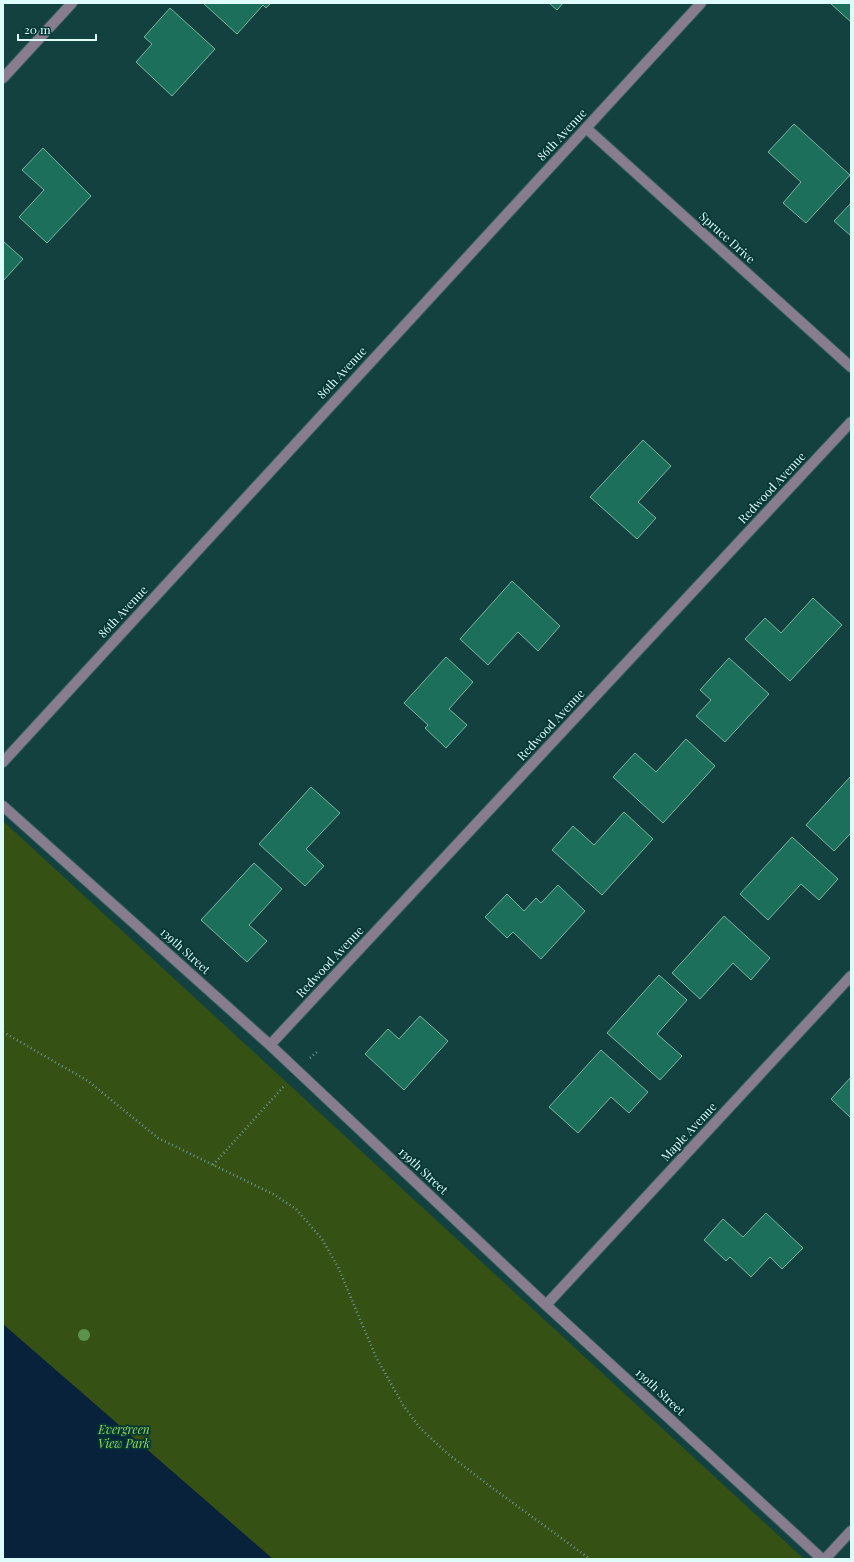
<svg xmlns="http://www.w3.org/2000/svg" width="854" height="1562" viewBox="0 0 854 1562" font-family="'Playfair Display',serif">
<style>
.green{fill:#355214}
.water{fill:#09223b}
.building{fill:#1c6f5a;stroke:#7eb3a1}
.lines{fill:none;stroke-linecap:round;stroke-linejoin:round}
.minor-casing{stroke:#335f5d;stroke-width:12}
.path{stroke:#6f9593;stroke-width:2.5;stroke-dasharray:1 3;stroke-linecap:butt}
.minor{stroke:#877d8e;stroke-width:10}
.tree{fill:#5c924b}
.labels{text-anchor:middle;stroke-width:3.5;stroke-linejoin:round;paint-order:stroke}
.street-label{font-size:12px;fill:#defcfa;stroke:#053735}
.park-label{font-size:12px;font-style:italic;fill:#97d555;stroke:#053735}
</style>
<rect width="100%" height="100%" fill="#13413f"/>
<path class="green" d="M3,821L804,1559H3Z"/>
<path class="water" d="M3,1324L273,1559H3Z"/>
<path class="building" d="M203,3H271L266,8L263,5L237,34Z
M549,3H563L557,10Z
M830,3H851V22Z
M170,8L215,49L172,96L136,62L152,44L144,37Z
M794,124L850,175L806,223L783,203L801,182L768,152Z
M43,148L91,196L47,243L19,217L44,190L22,170Z
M851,203V236L834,221Z
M3,241L23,259L3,281Z
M643,440L671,466L638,502L656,518L637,539L590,497Z
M512,581L560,626L538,651L518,632L488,665L460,639Z
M813,598L842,625L790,681L745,639L765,618L781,633Z
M446,657L473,682L449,709L467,725L446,748L425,728L428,725L404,703Z
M729,658L769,694L725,742L696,716L711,700L700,690Z
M686,739L715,766L663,823L613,777L635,753L656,772Z
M851,776V833L834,851L806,825Z
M311,787L340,813L306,849L324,866L305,886L259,844Z
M624,812L653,839L602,895L552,850L573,826L594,845Z
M792,837L838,879L819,900L801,884L768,920L740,894Z
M254,863L282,889L249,925L267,941L247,962L201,920Z
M558,885L585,911L541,959L513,932L507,938L485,917L507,894L524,911L536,898L541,903Z
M724,916L770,958L751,980L733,963L700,999L672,973Z
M659,975L687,1000L657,1034L682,1056L660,1080L607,1033Z
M420,1016L448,1041L404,1090L365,1054L388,1029L399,1039Z
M601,1050L648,1092L629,1113L611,1097L578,1133L549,1107Z
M851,1077V1118L831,1099Z
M766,1213L803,1248L782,1269L770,1257L751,1277L730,1257L726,1261L704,1240L723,1219L743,1237Z"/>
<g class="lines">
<defs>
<path id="minor" d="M3,78L72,3
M586,128L851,367
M3,762L701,3
M3,806L270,1045L546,1305L822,1559
M270,1045L851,422
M546,1305L851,976
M825,1559L851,1531"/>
</defs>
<use href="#minor" class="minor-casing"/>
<path class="path" d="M3,1032L88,1081L158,1138L273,1194L296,1209L322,1239L338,1267L376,1357L403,1405L420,1428L448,1454L487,1484L590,1559
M310,1058L317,1052
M213,1165L285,1085"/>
<use href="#minor" class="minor"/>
</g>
<circle class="tree" cx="84" cy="1335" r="6"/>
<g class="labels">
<g class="street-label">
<text transform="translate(562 135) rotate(-47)" y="4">86th Avenue</text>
<text transform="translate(727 238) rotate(42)" y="4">Spruce Drive</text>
<text transform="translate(342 373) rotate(-47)" y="4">86th Avenue</text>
<text transform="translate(772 488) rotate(-47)" y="4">Redwood Avenue</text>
<text transform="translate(123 612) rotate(-47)" y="4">86th Avenue</text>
<text transform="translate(551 725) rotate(-47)" y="4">Redwood Avenue</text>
<text transform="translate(185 951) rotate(42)" y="4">139th Street</text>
<text transform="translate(330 962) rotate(-47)" y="4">Redwood Avenue</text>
<text transform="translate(689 1132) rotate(-47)" y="4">Maple Avenue</text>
<text transform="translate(423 1171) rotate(43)" y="4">139th Street</text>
<text transform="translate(660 1392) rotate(43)" y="4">139th Street</text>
</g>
<g class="park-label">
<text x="124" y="1434">Evergreen<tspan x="124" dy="14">View Park</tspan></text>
</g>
</g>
<rect width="854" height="1562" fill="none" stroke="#defcfa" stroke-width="8"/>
<path d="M18 34v6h78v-6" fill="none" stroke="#defcfa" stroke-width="2"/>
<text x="24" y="34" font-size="12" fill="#defcfa" stroke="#053735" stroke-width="3" paint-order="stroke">20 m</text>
</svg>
